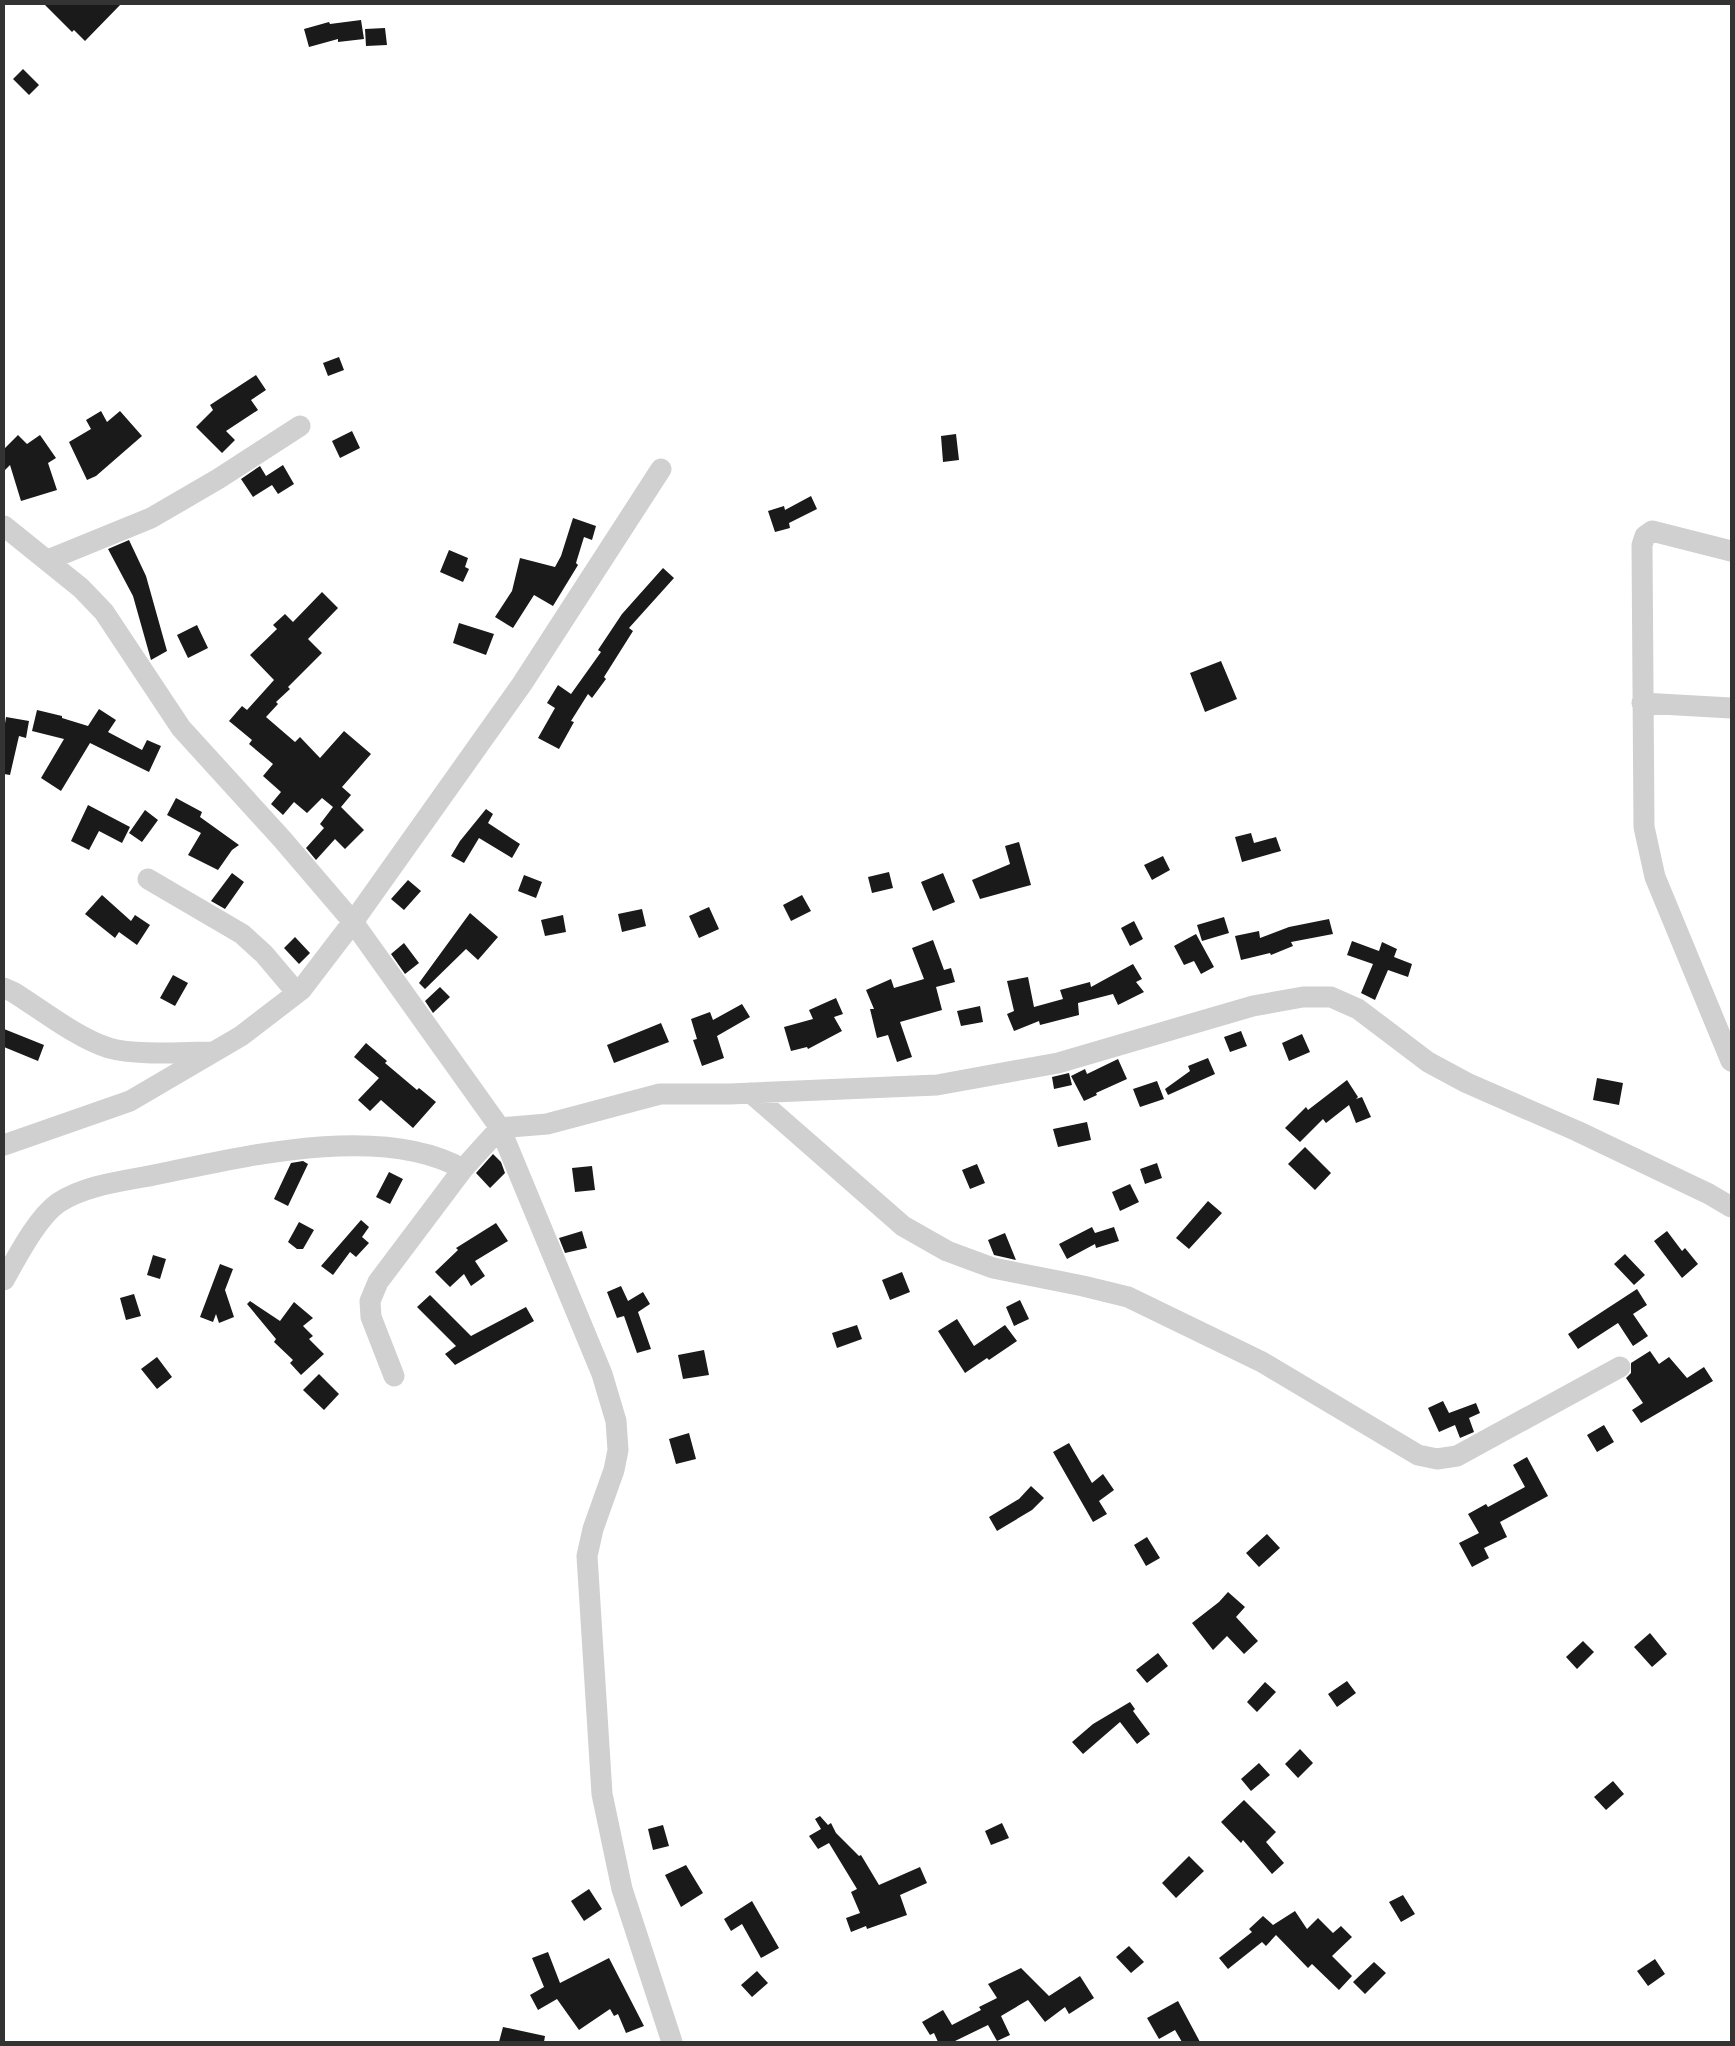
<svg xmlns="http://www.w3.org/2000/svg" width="1735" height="2046" viewBox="0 0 1735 2046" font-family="'Sofia Sans Condensed',sans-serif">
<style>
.building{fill:#1a1a1a}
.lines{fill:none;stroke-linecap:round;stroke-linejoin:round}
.street{stroke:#d0d0d0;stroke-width:21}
</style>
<rect width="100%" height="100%" fill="#fff"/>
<path class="building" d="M44,4H121L85,41L74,30L72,32Z
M361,20L364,39L338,42V39L309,47L304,29L329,22L330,24Z
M385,28L387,45L366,46L365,29Z
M23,69L39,85L29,95L13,79Z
M339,357L344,370L328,376L323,363Z
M256,375L266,390L251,400L258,410L226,431L235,440L222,453L196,427L213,410L210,405Z
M101,411L107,422L120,411L142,436L96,476L87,480L69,442L91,429L86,420Z
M352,431L360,448L340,458L332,441Z
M956,434L959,460L943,462L941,436Z
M18,435L27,444L40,435L56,458L48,463L57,490L21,501L10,465L4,471V449Z
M283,465L294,484L278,494L272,485L253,497L241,479L260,466L266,476Z
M811,496L817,509L789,523L790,528L775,532L768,511L784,506L785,510Z
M573,518L596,526L592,540L584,537L576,563L578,565L553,606L534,595L513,628L495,617L512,591L520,558L555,567L561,556Z
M129,540L146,576L167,651L151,660L133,596L108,549Z
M449,550L468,558L465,567L469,569L463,582L440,572Z
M663,568L674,578L629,628L633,631L604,677L606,679L592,698L588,694L571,721L574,722L559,749L538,738L555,708L547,703L558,685L571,694L601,652L598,650L622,614Z
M322,592L338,608L308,639L322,653L288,687L290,689L276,702L278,704L266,717L295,742L300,737L320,758L344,731L371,754L342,787L351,795L341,807L364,830L345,849L335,839L316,860L306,848L324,828L320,824L333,807L322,798L307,813L294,802L283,815L271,804L281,792L263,776L273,764L249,744L252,740L229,721L242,706L247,710L274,680L250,655L277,629L273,625L285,614L293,622Z
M459,623L494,634L486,655L453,643Z
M197,625L208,648L188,658L177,635Z
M1221,661L1237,699L1205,712L1190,673Z
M99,709L116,720L108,732L142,750L147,740L161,746L149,772L90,743L61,791L41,778L64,739L32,731L37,710L62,716V718L88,726Z
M6,717L29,721L26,738L19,736L10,775L4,774V730Z
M176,798L202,812L200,817L239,845L232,850L218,870L188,855L201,833L167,815Z
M88,805L130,827L122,843L99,831L89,850L71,841Z
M486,809L493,814L488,823L520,844L512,858L479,838L464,863L451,856L460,841Z
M145,810L158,820L142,842L129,833Z
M1251,833L1254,843L1276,837L1281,851L1242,862L1235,837Z
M1019,842L1031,885L980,899L972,880L1010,864L1005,846Z
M1163,856L1170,870L1152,880L1144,865Z
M889,872L893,888L872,893L868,877Z
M232,873L244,882L225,909L211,901Z
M943,873L955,902L933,911L921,882Z
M524,875L542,882L536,898L518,891Z
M408,880L421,891L404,910L391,899Z
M102,895L131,921L135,915L150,925L137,945L119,932L115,938L85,914Z
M802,895L811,911L791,921L783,905Z
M709,907L719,929L699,938L689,916Z
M642,909L646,926L622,932L618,914Z
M470,913L498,937L478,960L466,949L425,989L419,983Z
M563,915L566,932L545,936L541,920Z
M1224,917L1229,933L1202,941L1197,925Z
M1329,919L1333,934L1291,942L1293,946L1271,955L1270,953L1241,960L1235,936L1259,931L1260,938L1289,927Z
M1134,921L1143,939L1130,946L1121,928Z
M1196,934L1214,967L1201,974L1194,961L1184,965L1174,946Z
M295,937L310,953L299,964L284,948Z
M933,940L944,970L951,968L955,982L936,987L942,1010L900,1022L912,1057L897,1062L888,1035L877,1038L870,1009H874L866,990L891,979L894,988L924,979L912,948Z
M1352,941L1379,951L1382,942L1397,949L1394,957L1412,964L1408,977L1388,970L1375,1000L1361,993L1373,964L1347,955Z
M404,943L419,963L405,974L391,954Z
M1133,964L1142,979L1136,982L1144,992L1118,1005L1113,994L1078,1003L1079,1015L1040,1025L1039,1021L1014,1031L1007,1014L1014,1011L1007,981L1028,977L1034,1007L1063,999L1060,990L1090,982L1091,987Z
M173,975L188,983L175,1006L160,998Z
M440,987L450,997L433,1013L425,1001Z
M836,998L843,1014L834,1017L842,1031L808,1049L807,1047L791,1051L784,1027L813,1019L809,1010Z
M742,1004L750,1017L717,1036L724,1058L702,1066L693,1040L697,1039L691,1019L710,1012L713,1020Z
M980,1006L983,1022L961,1026L957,1011Z
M661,1023L669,1042L614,1063L607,1045Z
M4,1029L44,1045L38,1061L4,1047Z
M1241,1031L1247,1046L1230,1052L1224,1037Z
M1302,1034L1310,1052L1289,1061L1282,1043Z
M366,1043L387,1061L385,1063L417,1090L419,1088L436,1102L413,1128L381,1100L370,1111L358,1100L379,1078L354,1057Z
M1208,1058L1215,1074L1168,1095L1165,1089L1190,1071L1188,1066Z
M1118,1059L1127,1079L1096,1093L1097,1095L1084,1101L1071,1076L1085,1069L1087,1074Z
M1069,1073L1072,1085L1054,1089L1052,1077Z
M1597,1078L1623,1083L1619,1105L1593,1100Z
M1347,1080L1358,1097L1356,1099L1362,1097L1371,1117L1356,1123L1349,1105L1326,1123L1323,1119L1300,1142L1285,1128L1306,1107L1308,1110Z
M1157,1081L1164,1099L1140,1107L1133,1089Z
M1087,1122L1091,1140L1058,1147L1053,1129Z
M1305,1147L1331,1173L1315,1190L1288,1164Z
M493,1154L501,1162L505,1173L490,1188L476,1173Z
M303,1161L308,1164L288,1206L274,1199L291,1163Z
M1157,1163L1162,1178L1145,1184L1140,1169Z
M977,1164L985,1183L970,1189L962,1170Z
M592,1166L595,1190L575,1192L572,1168Z
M389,1172L403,1179L390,1204L376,1197Z
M1130,1184L1139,1202L1120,1211L1112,1192Z
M1208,1201L1222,1213L1189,1249L1176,1238Z
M361,1220L369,1227L362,1237L369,1243L356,1257L350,1252L333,1275L321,1266Z
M299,1222L314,1230L303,1249H297L288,1242Z
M496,1223L508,1241L475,1261L485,1276L471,1286L464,1274L450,1287L435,1272L458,1250L456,1248Z
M1092,1227L1095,1233L1114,1227L1119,1241L1096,1248L1095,1244L1067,1259L1059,1244Z
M582,1231L587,1248L565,1253L559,1238Z
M1667,1231L1682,1251L1685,1248L1698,1264L1682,1278L1654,1241Z
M1005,1233L1016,1260L994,1255L988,1240Z
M1625,1254L1645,1275L1634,1285L1614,1264Z
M153,1255L166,1259L160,1279L147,1275Z
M220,1264L233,1269L225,1290L234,1317L219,1323L216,1314L213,1322L200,1317Z
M902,1272L910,1292L890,1300L882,1280Z
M621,1286L628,1301L643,1292L650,1304L638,1312L651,1349L637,1353L624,1316L617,1318L607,1292Z
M1637,1289L1647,1305L1633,1314L1648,1336L1633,1346L1618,1323L1578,1349L1568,1334Z
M134,1294L141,1316L126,1320L120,1298Z
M430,1295L471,1336L526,1307L534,1321L455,1365L445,1354L456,1346L417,1307Z
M1020,1300L1029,1319L1014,1326L1006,1307Z
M250,1301L280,1321L294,1302L313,1318L303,1326L313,1336L309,1339L324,1354L301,1375L290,1363L293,1360L274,1342L276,1339L247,1304Z
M957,1319L974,1346L1005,1325L1017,1341L989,1360L987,1358L965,1373L938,1331Z
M857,1325L862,1339L837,1348L832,1333Z
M704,1350L709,1375L683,1379L678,1355Z
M1650,1351L1659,1364L1669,1357L1687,1378L1704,1367L1713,1381L1641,1423L1632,1410L1643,1403L1626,1378L1631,1373V1363Z
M157,1357L172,1377L157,1389L141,1369Z
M319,1374L339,1394L324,1410L303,1390Z
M1443,1401L1449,1413L1476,1403L1480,1413L1469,1418L1474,1432L1460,1438L1455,1425L1439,1432L1428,1408Z
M1604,1425L1614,1442L1597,1452L1587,1435Z
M689,1433L696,1459L676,1464L669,1439Z
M1069,1443L1092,1483L1103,1474L1114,1490L1099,1501L1107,1514L1093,1522L1053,1452Z
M1527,1457L1548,1496L1500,1522L1507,1537L1484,1548L1489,1558L1472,1567L1459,1543L1479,1533L1468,1514L1486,1504L1488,1507L1525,1487L1513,1465Z
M1031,1486L1044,1498L1032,1510L997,1531L989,1517L1019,1499Z
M1267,1534L1280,1548L1259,1567L1246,1553Z
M1147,1537L1160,1558L1146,1566L1134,1545Z
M1228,1592L1245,1607L1236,1617L1258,1641L1244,1654L1227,1636L1213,1650L1192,1623L1219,1602Z
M1650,1633L1667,1654L1652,1667L1634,1647Z
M1583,1641L1594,1652L1577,1669L1566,1657Z
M1158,1653L1168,1666L1147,1683L1136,1670Z
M1347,1681L1356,1693L1337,1707L1328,1694Z
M1265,1682L1276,1692L1257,1712L1247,1702Z
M1130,1702L1135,1709L1133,1711L1150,1734L1137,1744L1120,1722L1083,1754L1072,1742L1093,1724Z
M1300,1749L1313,1763L1298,1778L1285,1764Z
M1259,1763L1270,1775L1251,1791L1241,1779Z
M1613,1781L1624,1794L1606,1810L1594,1797Z
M1244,1800L1276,1832L1266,1842L1284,1863L1272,1874L1243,1840L1241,1843L1221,1822Z
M820,1816L828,1825L831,1823L836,1833L859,1856L861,1855L879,1885L920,1867L927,1883L900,1895L907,1915L867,1929L866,1926L851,1932L846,1918L860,1913L851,1892L857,1889L829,1843L818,1849L809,1836L821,1829L815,1819Z
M1002,1823L1009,1838L991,1845L985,1831Z
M663,1825L669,1846L653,1850L648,1829Z
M1189,1856L1204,1871L1176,1898L1162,1883Z
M686,1865L703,1893L681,1907L665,1875Z
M589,1889L602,1909L584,1921L571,1901Z
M1403,1895L1415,1914L1401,1922L1389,1902Z
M752,1901L779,1948L761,1958L742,1924L731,1931L724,1919Z
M1295,1911L1307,1929L1318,1918L1333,1933L1341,1926L1352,1937L1332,1956L1352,1976L1339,1990L1312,1964L1308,1968L1276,1935L1266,1946L1262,1942L1228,1969L1219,1958L1252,1932L1249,1929L1263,1916L1273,1925Z
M1129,1946L1144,1962L1131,1973L1116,1957Z
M548,1952L560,1983L609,1958L644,2026L626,2033L618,2014L614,2016L610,2009L579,2030L557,1999L538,2010L530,1995L544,1987L532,1958Z
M1655,1959L1665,1974L1648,1986L1637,1971Z
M1374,1962L1386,1973L1365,1994L1353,1982Z
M1021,1968L1049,1996L1080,1976L1094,1998L1069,2014L1065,2007L1045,2022L1028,2000L1001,2016L1010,2035L997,2041L988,2025L953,2042H938L934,2033L930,2035L922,2022L943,2010L952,2025L981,2010L979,2007L997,1998L988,1984Z
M757,1971L768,1983L752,1997L741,1985Z
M1178,2001L1200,2042H1182L1175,2030L1159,2039L1147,2018Z
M503,2027L545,2036L544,2042H499Z"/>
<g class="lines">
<path class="street" d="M4,526L81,588L104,612L181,728L282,839L353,922L500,1128L602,1374L616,1421L618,1450L614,1470L593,1529L587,1556L602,1794L622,1889L672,2042
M1731,551L1652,531L1645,536L1642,545L1644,827L1655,877L1731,1061
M48,560L151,518L218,479L300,426
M1642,703L1731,708
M148,879L242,934L264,954L297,993
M4,988L13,992C42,1010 77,1038 109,1048C137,1056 182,1052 212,1052
M751,1093L903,1226L947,1251L993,1268L1083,1286L1128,1297L1262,1362L1418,1455L1437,1459L1457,1456L1620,1367
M4,1145L130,1101L241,1036L301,990L353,922L522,684L661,469
M4,1280C17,1257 37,1218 58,1203C87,1184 126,1181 159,1174C246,1156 382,1123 463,1169
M394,1376L371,1317L370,1301L378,1282L463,1169L500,1128L547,1124L660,1094H730L937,1085L1058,1063L1253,1006L1303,997H1331L1358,1009L1428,1062L1467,1083L1577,1131L1709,1194L1731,1207"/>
</g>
<rect width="1735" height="2046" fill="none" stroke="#333333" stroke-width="10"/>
</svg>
